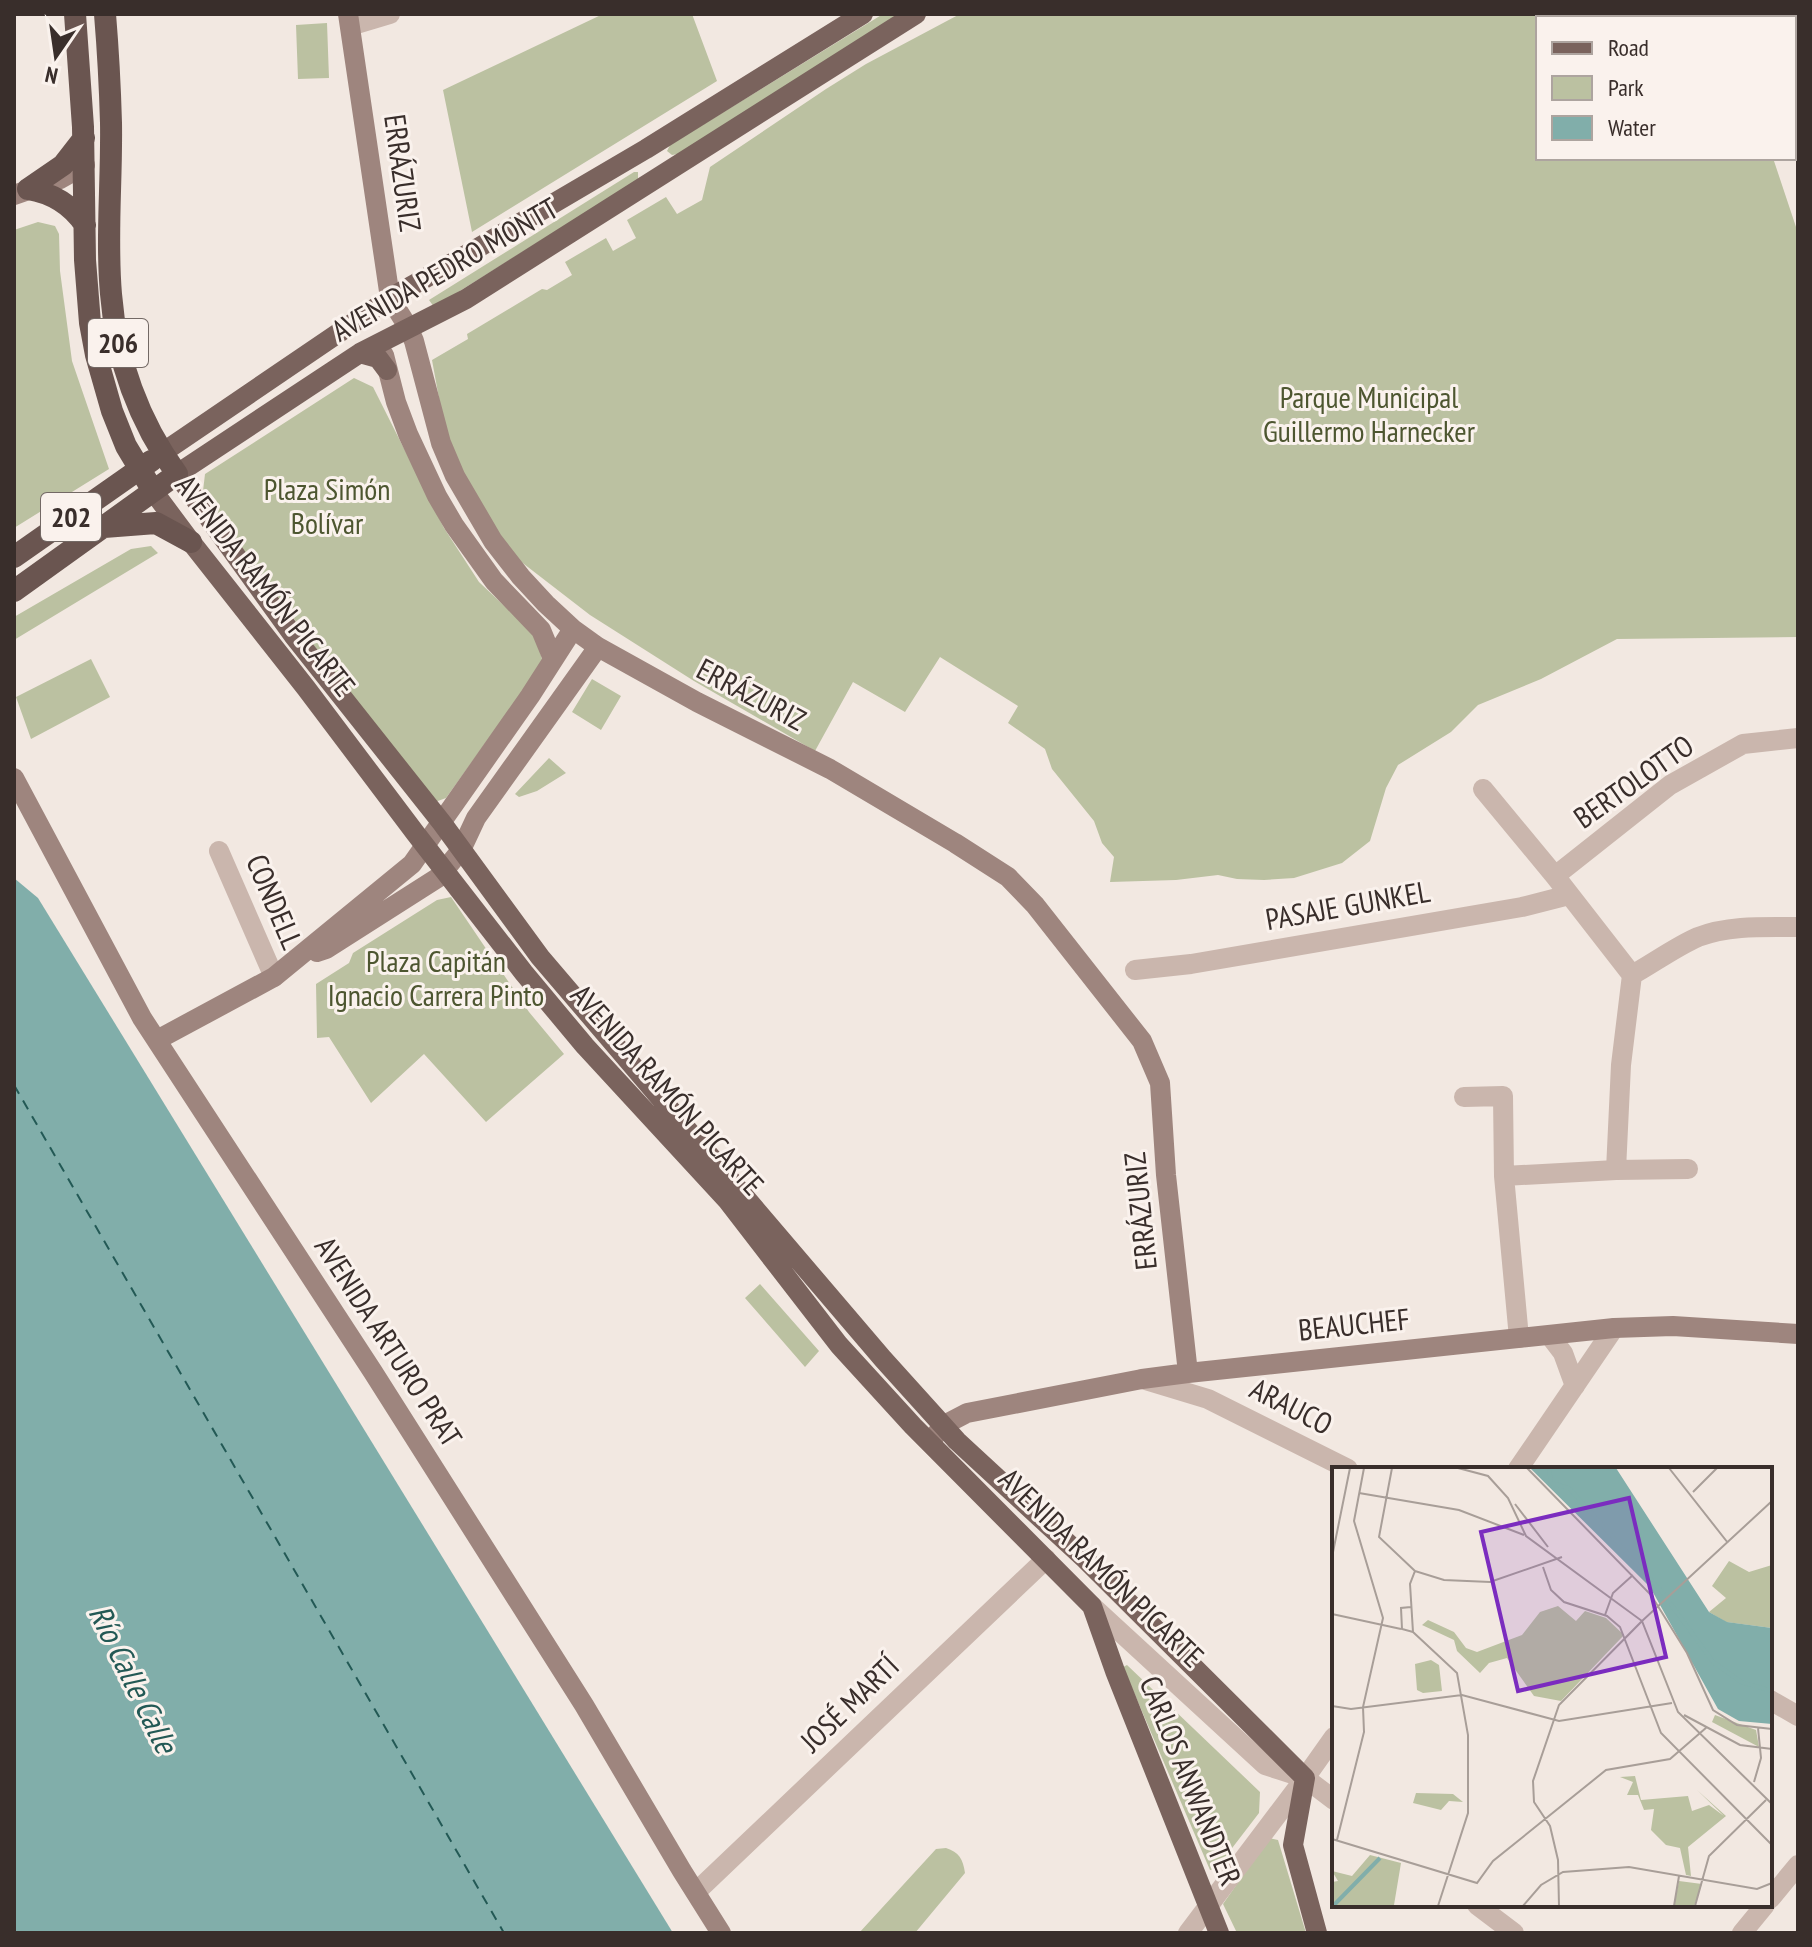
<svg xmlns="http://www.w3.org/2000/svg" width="1812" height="1947" viewBox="0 0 1812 1947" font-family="'PT Sans Narrow',sans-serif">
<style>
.green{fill:#bbc1a1}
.water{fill:#81aeaa}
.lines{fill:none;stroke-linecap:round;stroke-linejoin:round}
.ferry{stroke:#235955;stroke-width:2;stroke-dasharray:10 8;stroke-linecap:butt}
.minor{stroke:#cab6ad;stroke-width:20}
.tertiary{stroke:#cab6ad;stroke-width:20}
.secondary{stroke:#9e857e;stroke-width:20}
.primary{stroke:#7a635d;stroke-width:20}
.trunk{stroke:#6a5550;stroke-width:22}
.labels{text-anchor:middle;stroke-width:6;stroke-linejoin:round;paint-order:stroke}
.shield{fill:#faf2ed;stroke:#736965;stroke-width:2}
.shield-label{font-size:28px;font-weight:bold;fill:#392e2b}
.street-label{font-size:30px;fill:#392e2b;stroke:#faf2ed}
.park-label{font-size:30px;fill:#4d5630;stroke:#faf2ed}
.water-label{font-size:32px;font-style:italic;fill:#235955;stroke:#faf2ed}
.inset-river{fill:none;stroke:#81aeaa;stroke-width:4}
.inset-road{fill:none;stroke:#a89e98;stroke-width:2}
.view{fill:#7b2cbf;fill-opacity:0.15;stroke:#7b2cbf;stroke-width:4}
.inset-edge{fill:none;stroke:#392e2b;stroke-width:4}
</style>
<rect width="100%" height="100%" fill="#f2e8e1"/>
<path class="green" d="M603,14H692L717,81L472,232L443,90Z
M883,14H904L678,154L672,155L667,151L670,145Z
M960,14H1714L1716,18H1538V158H1773L1798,233V637L1617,639L1541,679L1478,705L1451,732L1398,765L1386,788L1370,841L1342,863L1294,878L1264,880L1237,879L1218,875L1176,880L1110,882L1114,857L1102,843L1094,821L1052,769L1045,749L1008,723L1018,706L940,657L905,712L853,682L815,751L694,681L590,615L511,554L449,453L432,360L468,339L467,334L542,289L547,290L572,275L565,262L606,238L613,251L636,238L627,220L666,197L677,214L702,200L710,167L826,89L866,64Z
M327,23L329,78L298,79L296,25Z
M634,172H638V180L434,307L429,300Z
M38,222L55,226L59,234L60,271L72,361L109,469L14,528V230Z
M354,378L373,387L444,528L479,582L536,636L543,663L446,798L435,802L413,777L248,558L203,491L205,474Z
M151,546L158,553L14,640V617L131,549Z
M91,659L110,697L31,739L16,697Z
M592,679L621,696L601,730L572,712Z
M549,758L566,773L537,791L519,797L515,794Z
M451,897L529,1012L564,1054L486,1122L424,1054L371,1103L329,1037L317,1038L316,984L349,963L353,953L437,900Z
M760,1284L819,1351L805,1367L745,1298Z
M1127,1665L1260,1792L1259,1813L1216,1869L1210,1870L1123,1667Z
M1269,1838L1278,1840L1306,1933H1237L1223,1904Z
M946,1848C959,1852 963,1859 965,1873L915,1933H859L936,1849Z"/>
<path class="water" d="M14,878L38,898L673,1933H14Z"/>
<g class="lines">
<path class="ferry" d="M14,1085L504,1933"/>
<path class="minor" d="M350,26L390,14
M1483,789L1555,876L1632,975
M219,851L274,977
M1555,876L1670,785L1743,744L1798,738
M1135,970L1191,964L1522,907L1569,895
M1464,1097L1503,1096L1504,1176
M1616,1170L1688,1169
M1550,1336L1563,1353L1575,1386
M1519,1338L1504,1176L1616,1170L1621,1065L1632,975C1652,964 1677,946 1698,937C1729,925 1765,927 1798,927
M1142,1379L1208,1399L1348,1469
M1518,1469L1614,1328
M1770,1700L1798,1716
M696,1892L1046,1559
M1770,1899L1798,1865
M1188,1933L1305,1778L1334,1737
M1742,1933L1765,1905"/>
<path class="tertiary" d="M1092,1606L1265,1765L1305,1778L1334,1800
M1477,1905L1514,1933"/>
<path class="secondary" d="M348,14L390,298L408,327L414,341L441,443L455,476L493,541L521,577L546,604L573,629L598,647L697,702L830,769L955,843L1008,877L1035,905L1142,1041L1160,1083L1166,1175L1188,1373
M14,195L60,179L85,165
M384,355L396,402L408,434L437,496L454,525L494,581L541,630L553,659
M14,778L142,1018L373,1372L584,1705L682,1871L721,1933
M317,952L326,949L439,877L461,850L476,818L598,647
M157,1040L274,977L412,864L530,696L573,629
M933,1438L944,1425L967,1413L1142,1379L1188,1373L1614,1328L1673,1326L1798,1334"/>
<path class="primary" d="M916,14L466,299L360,353L177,474L293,635L442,823L540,957L883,1359L957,1441L1085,1559L1305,1778L1293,1845L1317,1933
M360,353L378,358L387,370
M162,453L390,298L454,262L646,149L863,14
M153,491L191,542L306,688L416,834L524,973L585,1046L727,1200L839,1345L913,1426L1092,1606L1115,1671L1219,1933"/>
<path class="trunk" d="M75,14L83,127L85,260L90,323L96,355L112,411L126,446L153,491
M28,189L63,165L84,138
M28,189C52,193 71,204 85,225
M104,527L156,523L191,542
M14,557L151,461
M14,591L177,474C139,422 116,359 111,294C106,237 112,180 111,123C110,87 108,50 105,14"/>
</g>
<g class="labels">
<g class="shield">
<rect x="88" y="319" width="60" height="48" rx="6"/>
<rect x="41" y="493" width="60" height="48" rx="6"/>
</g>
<g class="shield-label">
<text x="118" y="353">206</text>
<text x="71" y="527">202</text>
</g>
<g class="street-label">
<text transform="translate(402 173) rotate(82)" y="10">ERRÁZURIZ</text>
<text transform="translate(445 270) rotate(-30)" y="10">AVENIDA PEDRO MONTT</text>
<text transform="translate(265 586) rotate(52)" y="10">AVENIDA RAMÓN PICARTE</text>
<text transform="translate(751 695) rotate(28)" y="10">ERRÁZURIZ</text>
<text transform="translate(1634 782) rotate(-35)" y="10">BERTOLOTTO</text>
<text transform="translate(274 902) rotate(67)" y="10">CONDELL</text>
<text transform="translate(1348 906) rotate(-10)" y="10">PASAJE GUNKEL</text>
<text transform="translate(667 1090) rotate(48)" y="10">AVENIDA RAMÓN PICARTE</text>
<text transform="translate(1141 1211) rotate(-96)" y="10">ERRÁZURIZ</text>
<text transform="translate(1354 1325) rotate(-6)" y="10">BEAUCHEF</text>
<text transform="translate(388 1342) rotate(57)" y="10">AVENIDA ARTURO PRAT</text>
<text transform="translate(1291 1407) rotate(27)" y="10">ARAUCO</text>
<text transform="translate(1101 1568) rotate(44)" y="10">AVENIDA RAMÓN PICARTE</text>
<text transform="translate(850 1704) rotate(-44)" y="10">JOSÉ MARTÍ</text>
<text transform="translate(1190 1781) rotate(68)" y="10">CARLOS ANWANDTER</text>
</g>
<g class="park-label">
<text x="1369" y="408">Parque Municipal<tspan x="1369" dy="34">Guillermo Harnecker</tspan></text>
<text x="327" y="500">Plaza Simón<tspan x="327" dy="34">Bolívar</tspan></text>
<text x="436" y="972">Plaza Capitán<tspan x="436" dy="34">Ignacio Carrera Pinto</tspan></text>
</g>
<g class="water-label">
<text transform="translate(133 1679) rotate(64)" y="11">Río Calle Calle</text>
</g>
</g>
<g transform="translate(1332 1467)">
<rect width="440" height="440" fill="#f2e8e1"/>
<path d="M397,94L417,105L440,98V161L394,155L377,145L394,131L380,119ZM226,139L244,154L253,144L274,151L292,168L229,234L202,229L175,191L157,196L148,206L125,184L122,173L90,158L96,153L122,165L134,181L145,185L190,168L208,145ZM99,193L107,198L110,224L91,226L85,223L83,197ZM383,248L424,263L427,280L380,255ZM303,309L309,333L356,329L360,344L377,338L392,349L365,323L394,349L356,380L359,409L354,408L348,381L334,378L319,363L322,342L312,343L306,328H295L301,315L288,310ZM84,326L121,327L131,335L117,334L109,343L81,336ZM38,388L69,396L62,438L0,439V415L6,414L0,404L20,409ZM347,414L370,417L362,439H342Z" fill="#bbc1a1"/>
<path d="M198,1H284L377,145L395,155L440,161V257L407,254L386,242L318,120Z" fill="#81aeaa"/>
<path class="inset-river" d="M217,1L219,16L237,21L332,127M338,136L381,195L409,215L440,224M1,439L48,391"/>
<path class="inset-road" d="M60,1L47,70L83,104M126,1L156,9L176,31L194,69L310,154L227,238L201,314L202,335L218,359L226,393L227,439M195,1L319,128L355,186L381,243L405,258L440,262M337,1L396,76M361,25L385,1M27,26L127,43L192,68M440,34L310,154L346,245L440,337M183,37L216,80M0,90L18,1M211,100L219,123L232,135L275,149L288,160L329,266L440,378M79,140L69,141L70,162L81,165M0,147L69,162M273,148L281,126L301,108M0,239L19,242L130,228L227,254L340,236M352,248L408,278L440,282M422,315L429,291L426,261M0,372L145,416L161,394L274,303L338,292L375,260M5,373L32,265L31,240L51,151L22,54L32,1M106,439L136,346V268L125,206L81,165L78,117L83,104L112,113L158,115L230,90M191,439L209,418L231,405L297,400L425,422L440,416M342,439L347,409M363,439L377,389L434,333"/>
<path class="view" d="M297,31L334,190L186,224L149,65Z"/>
<rect width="440" height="440" class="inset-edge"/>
</g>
<rect width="1812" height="1947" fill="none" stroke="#392e2b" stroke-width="32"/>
<rect x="1536" y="16" width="260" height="144" fill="#faf2ed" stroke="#ada49f" stroke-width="2"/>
<rect x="1552" y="42" width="40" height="12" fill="#7a635d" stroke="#ada49f" stroke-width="2"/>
<text x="1608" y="56" font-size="24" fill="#392e2b">Road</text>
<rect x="1552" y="76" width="40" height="24" fill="#bbc1a1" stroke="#ada49f" stroke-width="2"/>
<text x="1608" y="96" font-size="24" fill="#392e2b">Park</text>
<rect x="1552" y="116" width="40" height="24" fill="#81aeaa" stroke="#ada49f" stroke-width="2"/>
<text x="1608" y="136" font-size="24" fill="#392e2b">Water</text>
<g transform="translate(56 56) rotate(193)" stroke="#faf2ed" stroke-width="6" paint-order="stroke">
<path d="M0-6L14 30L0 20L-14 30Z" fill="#392e2b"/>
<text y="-12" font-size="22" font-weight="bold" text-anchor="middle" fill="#392e2b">N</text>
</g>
</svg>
